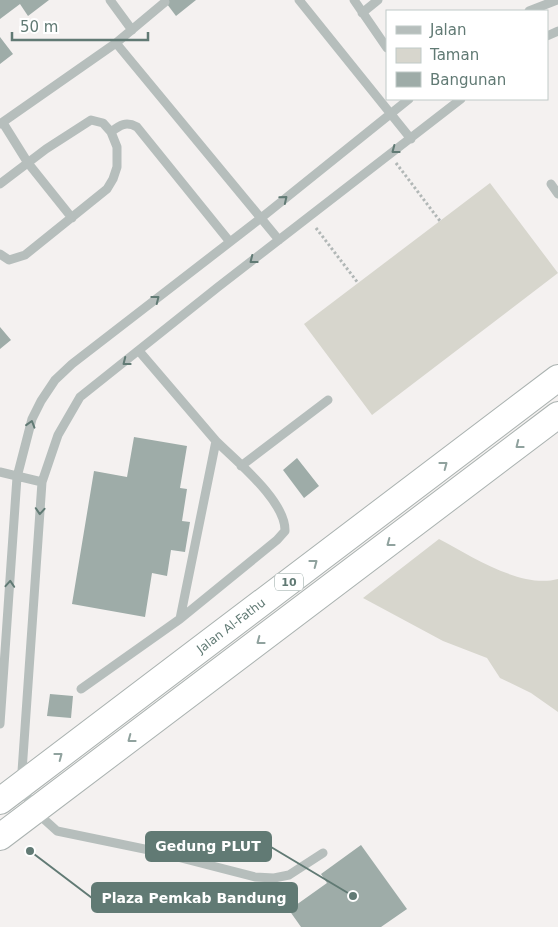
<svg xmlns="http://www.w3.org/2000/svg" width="558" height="927" viewBox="0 0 558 927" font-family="'DejaVu Sans',sans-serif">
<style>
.green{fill:#d7d6cd}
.building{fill:#9eaca8}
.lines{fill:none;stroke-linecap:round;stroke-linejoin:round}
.highway-casing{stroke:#aab2b0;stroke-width:28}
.path{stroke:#b1b7b6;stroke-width:3;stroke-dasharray:2.5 2.5;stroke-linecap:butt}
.minor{stroke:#b6bebc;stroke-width:9}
.highway{stroke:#fff;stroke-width:26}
.oneway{stroke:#617a74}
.oneway2{stroke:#90a29e}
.labels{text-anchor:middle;stroke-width:5;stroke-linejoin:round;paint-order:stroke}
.shield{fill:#fff;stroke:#90a29e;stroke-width:1}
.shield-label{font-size:11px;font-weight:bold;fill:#617a74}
.street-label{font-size:12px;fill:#617a74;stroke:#fff}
.leader{fill:none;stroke:#617a74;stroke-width:2}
.callout-dot{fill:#617a74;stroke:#fff;stroke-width:2}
.callout{fill:#617a74;stroke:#617a74;stroke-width:2}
.callout-label{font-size:14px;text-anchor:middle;font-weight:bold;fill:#fff}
</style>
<rect width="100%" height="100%" fill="#f4f1f0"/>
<path class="green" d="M490,183L558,273L372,415L304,324Z
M439,539C471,556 521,589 558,579V712L531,693L500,678L487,658L443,641L363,598Z"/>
<path class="building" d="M0,0H49L28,16L20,4L0,19Z
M164,0H196L176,16Z
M0,37L13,54L0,64Z
M0,327L11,340L0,349Z
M134,437L187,446L180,488L187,489L182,521L190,522L185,552L171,550L167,576L152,573L145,617L72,604L94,471L127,477Z
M297,458L319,486L304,498L283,470Z
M50,694L73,696L71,718L47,716Z
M361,845L407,909L381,927H301L289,910L327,883L321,874Z"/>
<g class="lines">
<defs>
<g id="highway">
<path id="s1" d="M0,801L558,378"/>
<path d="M0,837L558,415"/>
</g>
</defs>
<use href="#highway" class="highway-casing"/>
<path class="path" d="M396,163L440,221
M316,228L358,283"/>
<path class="minor" d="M110,0L132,30
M299,0L411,139
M354,0L387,48
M529,11L557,0
M362,13L378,0
M547,36L558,31
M116,43L279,240
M3,123L28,163L72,218
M0,124L116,43L165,2
M111,132C120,125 126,121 137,127L230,242
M0,184L46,149L91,120L103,123L111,132L117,147V167L113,179L107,189L25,255L9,260L0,254
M551,184L558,194
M139,351L216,441L180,619
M241,466L328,400
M0,472L42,482
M81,689L180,619L277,540L285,531C286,501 236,461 216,441
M0,724L17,477L32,419L41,401L55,380L72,364L261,218L409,99
M323,853L289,875L274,878L255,877L154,851L57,831L36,812L21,786L42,482L58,435L80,397L218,287L461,99"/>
<use href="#highway" class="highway"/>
</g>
<defs><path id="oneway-chevron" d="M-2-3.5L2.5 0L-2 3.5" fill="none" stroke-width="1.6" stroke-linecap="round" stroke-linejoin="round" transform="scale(1.25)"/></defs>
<g class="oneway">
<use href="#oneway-chevron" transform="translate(395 150) rotate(143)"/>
<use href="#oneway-chevron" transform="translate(284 199) rotate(-39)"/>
<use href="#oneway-chevron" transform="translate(253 260) rotate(142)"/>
<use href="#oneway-chevron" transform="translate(156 299) rotate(-38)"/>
<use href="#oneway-chevron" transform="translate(126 362) rotate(142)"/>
<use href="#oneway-chevron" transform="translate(31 424) rotate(-73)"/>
<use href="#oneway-chevron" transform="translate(40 511) rotate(94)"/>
<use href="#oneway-chevron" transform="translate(10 584) rotate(-86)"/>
</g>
<g class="oneway2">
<use href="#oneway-chevron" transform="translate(519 445) rotate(142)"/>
<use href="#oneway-chevron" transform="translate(444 465) rotate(-37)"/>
<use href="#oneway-chevron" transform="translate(390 543) rotate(143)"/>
<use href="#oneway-chevron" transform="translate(314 563) rotate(-37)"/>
<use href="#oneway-chevron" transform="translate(260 641) rotate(143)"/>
<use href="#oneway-chevron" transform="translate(131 739) rotate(143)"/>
<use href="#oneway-chevron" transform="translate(59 756) rotate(-37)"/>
</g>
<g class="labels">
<rect class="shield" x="275" y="573.5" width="28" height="17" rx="4"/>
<g class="shield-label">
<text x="289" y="586">10</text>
</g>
<g class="street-label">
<text dy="4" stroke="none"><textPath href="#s1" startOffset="290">Jalan Al-Fathu</textPath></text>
</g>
</g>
<path class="leader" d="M353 896L271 847M30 851L92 898"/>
<g class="callout-dot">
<circle cx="353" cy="896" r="5"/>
<circle cx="30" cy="851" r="5"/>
</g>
<g class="callout">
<rect x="146" y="832" width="125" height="29" rx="5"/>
<rect x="92" y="883" width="205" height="29" rx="5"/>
</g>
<g class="callout-label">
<text x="208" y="851">Gedung PLUT</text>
<text x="194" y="903">Plaza Pemkab Bandung</text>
</g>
<rect x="386" y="10" width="162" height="90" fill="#ffffff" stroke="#c0cac7"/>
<rect x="396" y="26" width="25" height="8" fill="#b6bebc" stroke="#c0cac7"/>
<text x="430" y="35" font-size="15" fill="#617a74">Jalan</text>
<rect x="396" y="48" width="25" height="15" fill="#d7d6cd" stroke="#c0cac7"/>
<text x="430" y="60" font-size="15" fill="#617a74">Taman</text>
<rect x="396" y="72" width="25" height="15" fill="#9eaca8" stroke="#c0cac7"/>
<text x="430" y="85" font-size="15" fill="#617a74">Bangunan</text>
<path d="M12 32v8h136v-8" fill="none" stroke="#617a74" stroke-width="2.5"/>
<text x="20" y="32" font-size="15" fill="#617a74" stroke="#ffffff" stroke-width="4" paint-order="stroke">50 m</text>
</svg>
